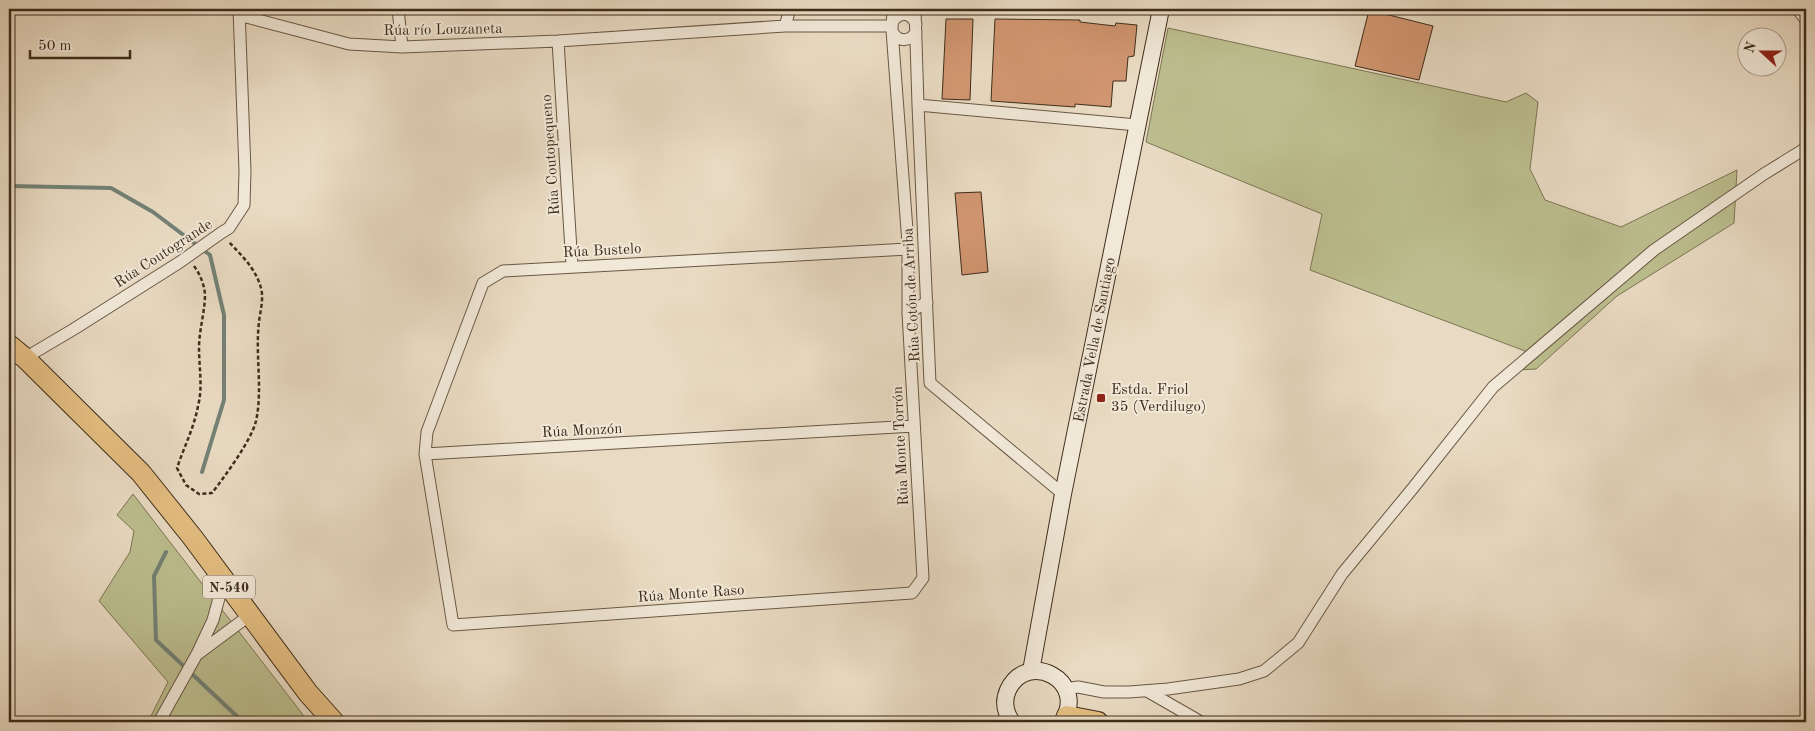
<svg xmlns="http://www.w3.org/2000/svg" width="1815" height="731" viewBox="0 0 1815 731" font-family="'Old Standard TT',serif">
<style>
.green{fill:#bcbe8f;stroke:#7d7554}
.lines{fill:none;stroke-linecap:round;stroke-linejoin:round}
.stream{stroke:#738276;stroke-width:4}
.building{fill:#d19671;stroke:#3e2c1a}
.minor-casing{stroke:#695844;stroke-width:13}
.tertiary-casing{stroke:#695844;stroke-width:17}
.secondary-casing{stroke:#3e2c1a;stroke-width:18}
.trunk-casing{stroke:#3e2c1a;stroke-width:22}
.path{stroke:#3e2c1a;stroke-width:2.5;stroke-dasharray:4 2.5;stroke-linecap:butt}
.minor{stroke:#f1e8d8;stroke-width:11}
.tertiary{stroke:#f1e8d8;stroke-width:15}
.secondary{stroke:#f1e8d8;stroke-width:16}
.trunk{stroke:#e4be82;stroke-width:20}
.poi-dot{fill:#8f2418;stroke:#f1e8d8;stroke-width:2}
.labels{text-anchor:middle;stroke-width:4;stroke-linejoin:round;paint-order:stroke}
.shield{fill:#f1e8d8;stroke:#746453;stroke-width:1}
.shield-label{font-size:14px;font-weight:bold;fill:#3e2c1a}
.street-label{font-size:15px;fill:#3e2c1a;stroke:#f1e8d8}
.poi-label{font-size:15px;fill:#3e2c1a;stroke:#f1e8d8;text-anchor:start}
</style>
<rect width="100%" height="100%" fill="#e9dbc3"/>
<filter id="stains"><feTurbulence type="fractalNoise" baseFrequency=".004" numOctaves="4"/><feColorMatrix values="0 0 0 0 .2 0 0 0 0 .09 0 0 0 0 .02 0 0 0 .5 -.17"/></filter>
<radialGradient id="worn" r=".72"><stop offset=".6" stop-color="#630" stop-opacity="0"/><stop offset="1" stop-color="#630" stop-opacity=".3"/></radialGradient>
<path class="green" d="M1168,28L1506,102L1526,93L1538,102L1530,169L1545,200L1621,227L1737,170L1734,223L1617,296L1536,369L1516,370L1525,351L1310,270L1322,214L1146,142Z
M133,494L297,707L308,722H148L168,682L99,601L130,552L134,531L117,515Z"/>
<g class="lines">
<path class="stream" d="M9,186L111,188L153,212L210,255L224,315V400L202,472
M166,552L154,576L156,640L243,722"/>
</g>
<path class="building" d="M1369,10L1433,26L1419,80L1355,66Z
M946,19H973L970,100L942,99Z
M995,19L1080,20V22L1115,26L1116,23L1137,25L1134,56L1128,57L1126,81H1113L1111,107L1075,104V107L991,101Z
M981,192L988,272L962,275L955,193Z"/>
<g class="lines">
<defs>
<path id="minor" d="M398,9L402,47
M893,9L892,30L909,257
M915,9L918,105L930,383L1063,494
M239,15L349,44L402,47L558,41L785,26H891
M893,21C901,11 911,13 916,24
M785,26L790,9
M893,33C899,42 910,42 916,32
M558,41L572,266
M918,105L1137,125
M908,313V249L503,271L483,283L427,432L425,454L453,625L912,593L923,578L908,313L927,302
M25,358L74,329L180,262L221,233L229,228L244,205L245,171L239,9
M425,454L914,426
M199,653L250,615
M1066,689L1078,687L1104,692H1129L1168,689L1239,679L1264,671L1298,643L1342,574L1413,488L1493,387L1654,250L1764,174L1806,148
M1147,691L1201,722
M159,722L197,654L213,620L224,580"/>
<path id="tertiary" d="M1800,9L1806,17"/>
<path id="secondary" d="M1031,671L1063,494L1161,9
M1012,722C1005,712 1003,701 1008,690C1027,649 1089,681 1062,722"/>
<path id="trunk" d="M9,345L25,358L141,473L193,538L308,693L334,722
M1067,716L1098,722"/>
</defs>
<use href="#minor" class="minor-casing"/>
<use href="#tertiary" class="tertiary-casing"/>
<use href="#secondary" class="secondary-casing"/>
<use href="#trunk" class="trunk-casing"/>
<path class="path" d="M194,266C200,274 204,284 205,294C205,312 199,330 199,348C199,368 203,387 198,406C194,428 184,447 177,468L186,485L199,494L212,493C225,476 251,441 256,421C263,389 255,355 259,322C260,312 264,299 261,288C256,269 242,256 229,242"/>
<use href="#minor" class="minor"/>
<use href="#tertiary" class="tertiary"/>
<use href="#secondary" class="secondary"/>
<use href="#trunk" class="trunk"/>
</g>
<rect class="poi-dot" x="1096" y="393" width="10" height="10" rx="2.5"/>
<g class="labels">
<rect class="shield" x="203" y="575.5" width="52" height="23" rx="4"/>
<g class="shield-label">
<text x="229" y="592">N-540</text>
</g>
<g class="street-label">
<text transform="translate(443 29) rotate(-1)" y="5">Rúa río Louzaneta</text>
<text transform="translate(550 155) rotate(-94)" y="5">Rúa Coutopequeno</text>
<text transform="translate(602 250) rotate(-3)" y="5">Rúa Bustelo</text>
<text transform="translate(163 253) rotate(-33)" y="5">Rúa Coutogrande</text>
<text transform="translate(911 295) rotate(-93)" y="5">Rúa Cotón de Arriba</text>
<text transform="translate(1094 340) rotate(-79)" y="5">Estrada Vella de Santiago</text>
<text transform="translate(582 430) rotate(-3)" y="5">Rúa Monzón</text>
<text transform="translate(900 446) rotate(-93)" y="5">Rúa Monte Torrón</text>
<text transform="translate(691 593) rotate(-4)" y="5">Rúa Monte Raso</text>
</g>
<g class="poi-label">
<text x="1111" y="394">Estda. Friol<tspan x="1111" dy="17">35 (Verdilugo)</tspan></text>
</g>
</g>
<rect width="1815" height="731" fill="none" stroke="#e9dbc3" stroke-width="30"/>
<rect x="10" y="10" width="1795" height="711" fill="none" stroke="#3e2c1a" stroke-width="2.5"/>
<rect x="15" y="15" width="1785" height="701" fill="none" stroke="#3e2c1a"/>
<g transform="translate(1762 52) rotate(291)"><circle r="24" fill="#f1e8d8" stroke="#a99d8c"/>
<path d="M0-4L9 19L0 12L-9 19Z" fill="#8f2418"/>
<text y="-8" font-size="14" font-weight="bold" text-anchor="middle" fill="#3e2c1a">N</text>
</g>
<path d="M30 50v8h100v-8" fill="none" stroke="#3e2c1a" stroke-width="2.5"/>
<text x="38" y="50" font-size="15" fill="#3e2c1a" stroke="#f1e8d8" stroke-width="4" paint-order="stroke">50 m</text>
<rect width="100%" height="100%" filter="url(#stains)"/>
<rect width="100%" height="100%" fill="url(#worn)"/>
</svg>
